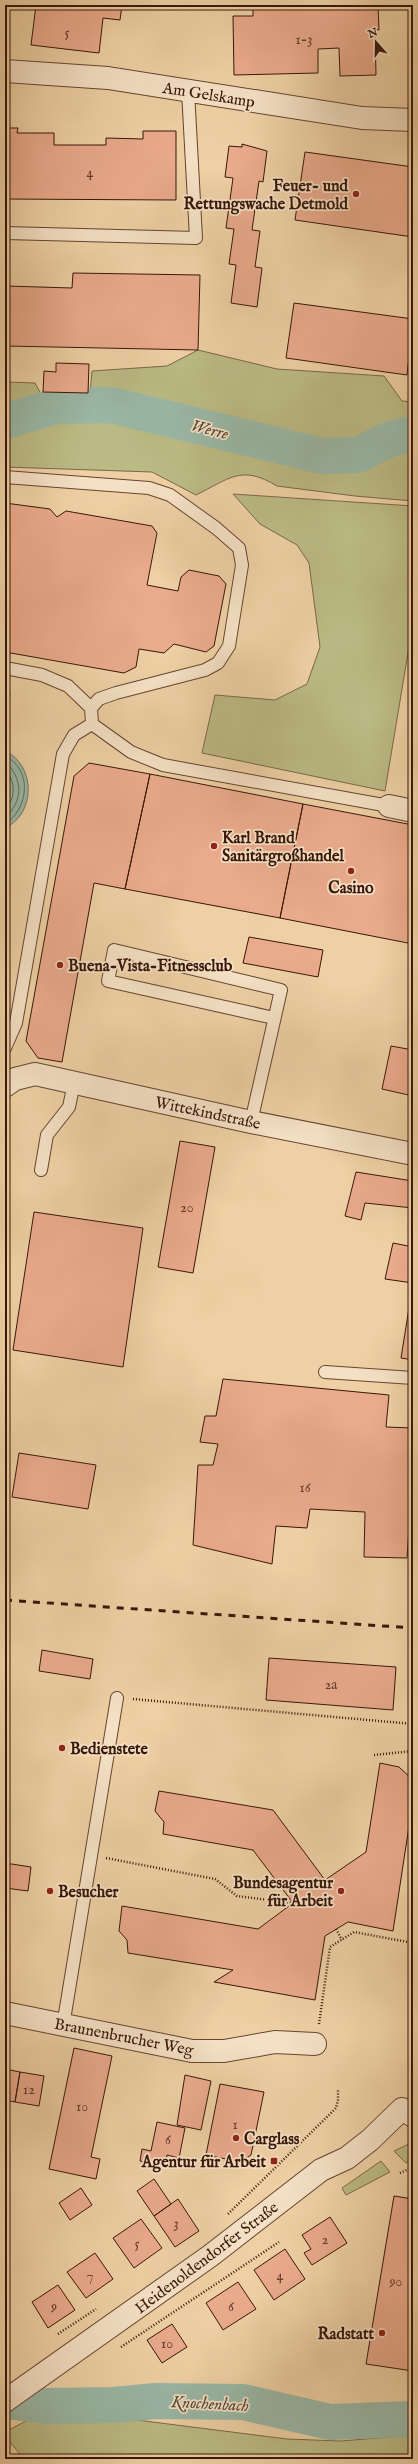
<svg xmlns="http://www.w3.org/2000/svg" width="418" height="2464" viewBox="0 0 418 2464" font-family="'IM FELL English',serif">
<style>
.green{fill:#bbba84;stroke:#7a6847}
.water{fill:#99b7a5;stroke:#727767}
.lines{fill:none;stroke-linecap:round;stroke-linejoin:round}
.shore{stroke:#686758;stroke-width:1}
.river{stroke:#99b7a5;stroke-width:36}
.building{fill:#eaaa8c;stroke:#38170a}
.service-casing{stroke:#664530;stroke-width:14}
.minor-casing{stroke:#664530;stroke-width:24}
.tertiary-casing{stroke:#664530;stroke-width:24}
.path{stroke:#38170a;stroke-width:2.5;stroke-dasharray:1 2;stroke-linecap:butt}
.service{stroke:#f4e0c4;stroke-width:12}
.minor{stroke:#f4e0c4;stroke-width:22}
.tertiary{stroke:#f4e0c4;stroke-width:22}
.rail{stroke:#38170a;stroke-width:3;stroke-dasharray:7 7;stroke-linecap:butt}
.poi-dot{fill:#8f2418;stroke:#f4e0c4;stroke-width:1.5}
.labels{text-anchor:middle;stroke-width:3.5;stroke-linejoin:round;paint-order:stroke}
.number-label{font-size:14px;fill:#643c2a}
.street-label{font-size:16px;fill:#38170a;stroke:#f4e0c4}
.poi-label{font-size:16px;font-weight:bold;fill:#38170a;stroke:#f4e0c4;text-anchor:start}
.water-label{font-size:17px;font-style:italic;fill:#554738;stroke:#f4e0c4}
</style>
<rect width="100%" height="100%" fill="#eed0a4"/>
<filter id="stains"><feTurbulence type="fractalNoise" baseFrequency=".005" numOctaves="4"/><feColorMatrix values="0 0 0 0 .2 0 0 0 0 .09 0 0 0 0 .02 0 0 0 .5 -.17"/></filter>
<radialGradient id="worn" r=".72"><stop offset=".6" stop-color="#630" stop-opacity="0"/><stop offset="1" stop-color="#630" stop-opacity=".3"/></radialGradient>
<path class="green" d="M198,350L277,369L384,376L402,401L413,402V501L355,496L277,486C241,464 229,479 196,495L152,472L5,467V382L35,383L41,394L90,395L92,371L167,366Z
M233,494L413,506V623L385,791L202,753L215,695L275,700L307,684L320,647L309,563L297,545L260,524Z
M413,2142V2160L406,2163L394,2151Z
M381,2161L390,2172L346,2195L342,2188Z
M121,2418L287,2439L341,2441L413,2435V2459H24L5,2436V2432L28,2420Z"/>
<path class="water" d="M5,751C36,765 36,814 5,828Z"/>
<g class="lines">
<path class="shore" d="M5,756C33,769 29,809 5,824
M5,761C23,779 24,800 5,818
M5,770C16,780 16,799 5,810"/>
<path class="river" d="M5,421L57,406L111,405L322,456L358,455L388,440L413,433
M5,2401L46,2406L113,2405L156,2401L243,2402L330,2422L413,2419"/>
</g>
<path class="building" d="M36,5H122L120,20L103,18L99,53L31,45Z
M253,5H378L379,30L375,29L376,75L340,76L339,48L318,49V73L234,75L233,16H253Z
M5,128H18L17,133H54V145H106V138L143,139V131H176V200L5,199Z
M242,144L267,151L263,182L259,181L252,230L260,231L255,267L262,268L257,307L231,303L236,265L229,264L234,229L226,228L233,178L225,177L229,146L242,147Z
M305,152L413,167V237L295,220Z
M73,273L200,275L198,350L5,346L6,286L72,288Z
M294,303L413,319L407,375L286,358Z
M56,363L89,364L88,393L43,392L44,371L56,372Z
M5,503L50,509L57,517L66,511L152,526L157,533L147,585L178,591L181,577L189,570L219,576L226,584L214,646L206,652L174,644L164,653L139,649L136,667L124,673L5,652Z
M5,693H10L5,722Z
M89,763L150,774L125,889L94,883L62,1062L38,1058L26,1041L74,776Z
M150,774L303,804L280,918L125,889Z
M303,804L413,825V944L280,918Z
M249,937L323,950L318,977L243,963Z
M391,1046L413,1050V1096L382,1089Z
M180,1141L215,1147L193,1273L158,1267Z
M356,1172L413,1181V1208L365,1203L361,1220L345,1216Z
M34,1212L143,1228L123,1367L13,1350Z
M393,1243L413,1247V1283L385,1279Z
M409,1308H413V1360L401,1358Z
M223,1379L389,1395L386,1427L413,1428V1513H410L407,1558L364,1557L365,1512L310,1509L307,1528L276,1526L272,1564L193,1545L198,1465H213L218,1444L200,1442L205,1416H216Z
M19,1453L96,1465L88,1509L12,1497Z
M42,1650L93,1659L90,1679L39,1671Z
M269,1658L396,1667L393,1710L266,1700Z
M380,1763L399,1767L413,1780V1800L393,1931L348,1922L325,1936L315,2000L214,1982L233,1970L128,1953L127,1940L119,1931L122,1906L258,1929L293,1903L253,1850L163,1834L164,1822L155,1811L159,1791L273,1810L325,1880L366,1852Z
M5,1863L31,1867L28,1891L5,1888Z
M74,2048L112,2056L91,2157L100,2159L96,2179L49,2169Z
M5,2069L20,2072L15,2102L5,2100Z
M20,2072L44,2076L39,2106L15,2102Z
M185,2075L211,2081L201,2130L177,2125Z
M220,2084L264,2092L251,2155L241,2162L206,2155Z
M157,2122L185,2128L179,2158L167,2155L165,2166L140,2161L142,2149L151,2151Z
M154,2179L171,2204L154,2216L137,2191Z
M81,2188L92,2205L70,2220L59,2203Z
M394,2196L413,2199V2371L366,2364Z
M178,2199L199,2231L175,2247L154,2216Z
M330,2217L347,2243L312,2265L304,2253L311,2249L302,2235Z
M141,2219L162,2248L134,2268L113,2238Z
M285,2249L305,2279L274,2300L254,2270Z
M95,2253L113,2279L86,2298L67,2272Z
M238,2282L256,2309L223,2330L206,2303Z
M58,2285L75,2310L48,2328L32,2302Z
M172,2324L187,2347L162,2363L147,2340Z"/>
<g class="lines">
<defs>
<path id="service" d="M5,233L196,238L188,91
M5,477L149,488L170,495L216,528L239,548L242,565L229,646L218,663L205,670L116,693L99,699L91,708
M5,668L42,675L68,686L91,708L92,724L131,752L163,765L389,806
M5,1048L16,1023L63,754L74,735L92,724
M251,1122L281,990L114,950L108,981L274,1018
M41,1170L47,1135L69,1107L74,1083
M325,1372L413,1378
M63,2026L117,1698"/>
<path id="minor" d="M389,806L413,811
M5,1086L15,1079L35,1074L251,1122L413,1154
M5,2013L192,2051H224L275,2042L315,2044"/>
<path id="tertiary" d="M5,71L108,78L362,118L413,120
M5,2401L210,2256L321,2170L347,2158L370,2140L402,2109L413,2116"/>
</defs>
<use href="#service" class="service-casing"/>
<use href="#minor" class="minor-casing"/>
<use href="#tertiary" class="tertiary-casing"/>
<path class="path" d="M133,1699L413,1724
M374,1755L413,1751
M106,1858L215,1879L237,1896L293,1903
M336,1929L342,1940
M319,2024L330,1947L354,1932L413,1943
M400,2173L413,2167
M228,2214L336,2108L338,2100V2089
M58,2334L96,2309
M121,2347L279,2242
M407,2459L413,2454"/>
<use href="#service" class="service"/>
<use href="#minor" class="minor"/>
<use href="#tertiary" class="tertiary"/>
<path class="rail" d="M5,1600L413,1628"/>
</g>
<g class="poi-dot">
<circle cx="356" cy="194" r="4"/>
<circle cx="214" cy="846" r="4"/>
<circle cx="351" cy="871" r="4"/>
<circle cx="60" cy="965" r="4"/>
<circle cx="62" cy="1748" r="4"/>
<circle cx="50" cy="1891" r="4"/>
<circle cx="341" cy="1891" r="4"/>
<circle cx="236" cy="2138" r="4"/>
<rect x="270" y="2157" width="8" height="8" rx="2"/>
<circle cx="382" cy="2333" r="4"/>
</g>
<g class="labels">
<g class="number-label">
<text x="67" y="37">5</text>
<text x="304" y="44">1-3</text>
<text x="90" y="177">4</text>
<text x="187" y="1212">20</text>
<text x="305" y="1492">16</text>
<text x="331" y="1689">2a</text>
<text x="29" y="2094">12</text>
<text x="82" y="2111">10</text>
<text x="235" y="2129">1</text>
<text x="168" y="2144">6</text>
<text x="176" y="2228">3</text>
<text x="325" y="2244">2</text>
<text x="137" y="2248">5</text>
<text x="90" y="2280">7</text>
<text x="280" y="2280">4</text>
<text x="396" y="2286">90</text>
<text x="54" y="2311">9</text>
<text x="231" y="2311">6</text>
<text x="167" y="2348">10</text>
</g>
<g class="street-label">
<text transform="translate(209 94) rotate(9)" y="6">Am Gelskamp</text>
<text transform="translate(208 1112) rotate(12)" y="6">Wittekindstraße</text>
<text transform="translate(124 2036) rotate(11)" y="6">Braunenbrucher Weg</text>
<text transform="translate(206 2257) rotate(-37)" y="6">Heidenoldendorfer Straße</text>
</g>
<g class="poi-label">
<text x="348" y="191" text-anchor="end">Feuer- und<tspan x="348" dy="18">Rettungswache Detmold</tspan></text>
<text x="222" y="843">Karl Brand<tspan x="222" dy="18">Sanitärgroßhandel</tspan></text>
<text x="351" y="893" text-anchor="middle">Casino</text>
<text x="68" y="971">Buena-Vista-Fitnessclub</text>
<text x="70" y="1754">Bedienstete</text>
<text x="333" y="1888" text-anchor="end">Bundesagentur<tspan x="333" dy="18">für Arbeit</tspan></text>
<text x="58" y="1897">Besucher</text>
<text x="244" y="2144">Carglass</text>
<text x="266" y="2167" text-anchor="end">Agentur für Arbeit</text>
<text x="374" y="2339" text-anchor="end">Radstatt</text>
</g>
<g class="water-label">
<text transform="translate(210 429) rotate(14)" y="6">Werre</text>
<text transform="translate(210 2403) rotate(3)" y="6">Knochenbach</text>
</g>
</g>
<rect width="418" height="2464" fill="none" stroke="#eed0a4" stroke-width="20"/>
<rect x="6" y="6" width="406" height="2452" fill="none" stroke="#38170a" stroke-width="2"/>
<rect x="10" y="10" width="398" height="2444" fill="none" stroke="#38170a"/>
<g transform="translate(376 42) rotate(340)" stroke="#f4e0c4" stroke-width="3" paint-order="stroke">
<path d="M0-3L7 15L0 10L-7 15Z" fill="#38170a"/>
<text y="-6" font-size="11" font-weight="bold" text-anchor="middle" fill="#38170a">N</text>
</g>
<rect width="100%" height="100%" filter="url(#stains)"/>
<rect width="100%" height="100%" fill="url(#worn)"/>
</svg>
